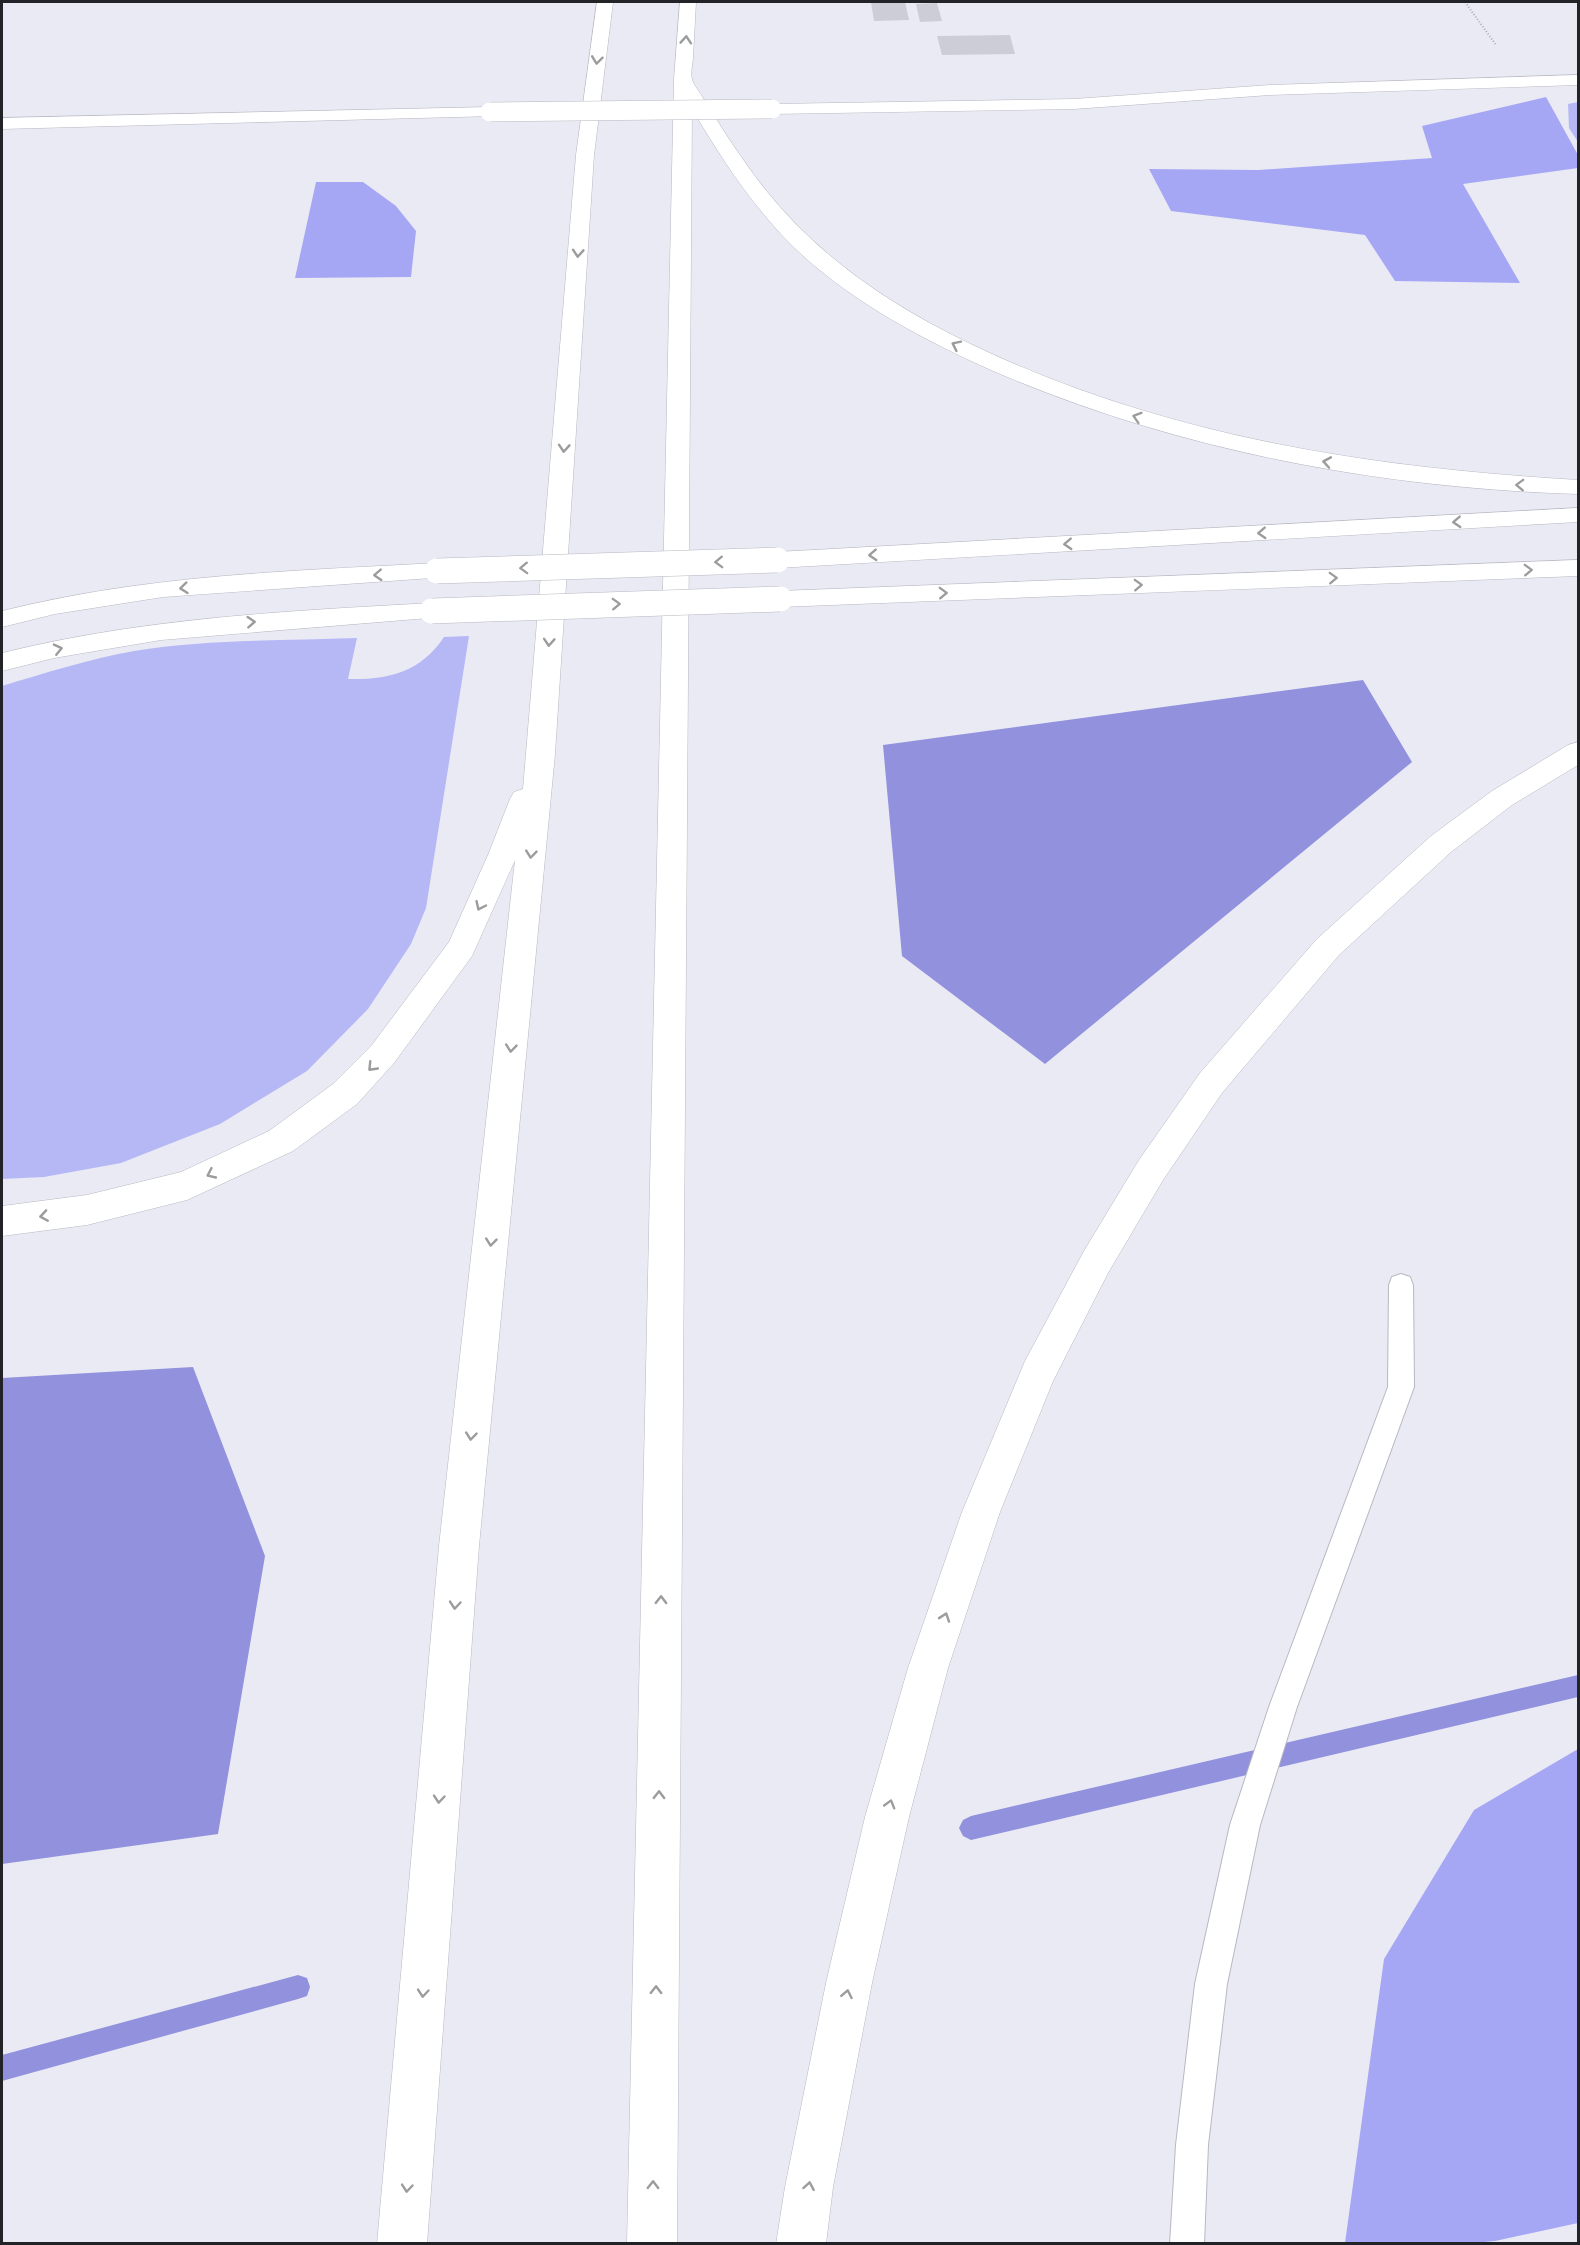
<svg xmlns="http://www.w3.org/2000/svg" width="1580" height="2245" viewBox="0 0 1580 2245" font-family="'Golos Text',sans-serif">
<style>
.green{fill:#b6b8f5}
.forest{fill:#a6a7f4}
.water{fill:#9191dd}
.lines{fill:none;stroke-linecap:round;stroke-linejoin:round}
.stream{fill:#9191dd;fill-rule:evenodd}
.building{fill:#cdcdd8}
.lane-casing{stroke:#b7b8c2;stroke-width:2}
.street-casing{stroke:#b7b8c2;stroke-width:1}
.highway-casing{stroke:#b7b8c2;stroke-width:1}
.path{stroke:#adadb6;stroke-width:2;stroke-dasharray:1 2;stroke-linecap:butt}
.lane{fill:#fff;fill-rule:evenodd}
.street{fill:#fff;fill-rule:evenodd}
.highway{fill:#fff;fill-rule:evenodd}
.street-bridge-casing{stroke:#b7b8c2;stroke-width:20;stroke-linecap:butt}
.highway-bridge-casing{stroke:#b7b8c2;stroke-width:26;stroke-linecap:butt}
.street-bridge{stroke:#fff;stroke-width:19}
.highway-bridge{stroke:#fff;stroke-width:25}
.oneway{stroke:#9c9c9d}
</style>
<rect width="100%" height="100%" fill="#eaeaf5"/>
<path class="green" d="M1578,102V142L1569,128L1568,104Z
M469,636L426,908L411,944L368,1009L307,1071L220,1124L121,1163L44,1177L2,1179V686C45,673 89,659 134,651C207,639 283,641 357,638L348,679C388,680 421,672 444,637Z"/>
<path class="forest" d="M1546,97L1578,155V168L1463,184L1520,283L1395,281L1365,235L1171,211L1149,169L1258,170L1432,158L1422,126Z
M316,182H363L396,206L416,231L411,277L295,278Z
M1578,1749V2223L1495,2241L1464,2244L1345,2243L1384,1959L1474,1810Z"/>
<path class="water" d="M1363,680L1412,762L1045,1064L902,956L883,745Z
M193,1367L265,1556L218,1834L2,1864V1378Z"/>
<g class="lines">
<path class="stream" d="M1578,1675V1697L971,1840L963,1836L959,1828L963,1820L971,1816Z
M298,1975L307,1978L310,1987L307,1996L298,1999L2,2081V2055Z"/>
</g>
<path class="building" d="M871,2H905L909,20L874,21Z
M937,3L942,21L920,22L916,4Z
M1010,35L1015,54L942,55L937,36Z"/>
<g class="lines">
<defs>
<path id="lane" d="M1401,1274L1410,1277L1413,1285L1414,1387L1297,1707L1260,1825L1227,1984L1208,2145L1204,2244H1170L1176,2145L1195,1984L1230,1825L1269,1707L1388,1387L1389,1285L1392,1277Z"/>
<path id="street" d="M1578,75V85L1270,95L1074,109L772,114L766,113L763,109L766,105L772,104L1074,99L1270,85Z
M490,107L496,108L499,112L496,116L2,129V118Z"/>
<path id="highway" d="M597,2H613L594,155L555,754L479,1546L427,2244H377L439,1546L515,860L472,956L394,1063L357,1104L293,1151L187,1200L87,1225L2,1236V1206L87,1195L181,1172L269,1131L333,1084L372,1045L449,942L488,855L510,799L514,792L523,789L576,155Z
M680,2H696C695,20 694,39 693,57C693,63 690,73 692,79C693,85 700,92 703,98C716,118 728,139 742,158C809,257 902,315 1010,362C1193,441 1380,468 1578,480V494C1378,488 1175,450 991,370C924,340 856,304 801,254C756,212 723,161 692,109L677,2244H627L674,79Z
M1578,508V522L777,568L768,566L765,560L768,554L777,552Z
M1578,560V576L780,607L771,605L767,599L771,593L780,591Z
M437,563L446,565L449,571L446,577L163,597L55,614L2,627V611C145,575 290,571 437,563Z
M432,603L441,605L445,611L441,617L161,640L54,658L2,671V653C143,618 287,611 432,603Z
M1578,742V765L1512,805L1451,852L1339,955L1222,1093L1163,1180L1108,1273L1053,1381L1000,1512L948,1668L909,1817L872,1983L833,2187L826,2244H776L785,2187L826,1983L865,1817L908,1668L962,1512L1025,1361L1084,1251L1139,1160L1200,1073L1317,939L1431,836L1492,791L1568,745Z"/>
</defs>
<use href="#lane" class="lane-casing"/>
<use href="#street" class="street-casing"/>
<use href="#highway" class="highway-casing"/>
<path class="path" d="M1465,2L1496,45"/>
<use href="#lane" class="lane"/>
<use href="#street" class="street"/>
<use href="#highway" class="highway"/>
<defs>
<path id="street-bridge" d="M490,112L772,109"/>
<path id="highway-bridge" d="M437,571L777,560
M432,611L780,599"/>
</defs>
<use href="#street-bridge" class="street-bridge-casing"/>
<use href="#highway-bridge" class="highway-bridge-casing"/>
<use href="#street-bridge" class="street-bridge"/>
<use href="#highway-bridge" class="highway-bridge"/>
</g>
<defs><path id="oneway-chevron" d="M-2-3.5L2.5 0L-2 3.5" fill="none" stroke-width="1.6" stroke-linecap="round" stroke-linejoin="round" transform="scale(1.5)"/></defs>
<g class="oneway">
<use href="#oneway-chevron" transform="translate(686 40) rotate(-86)"/>
<use href="#oneway-chevron" transform="translate(597 60) rotate(97)"/>
<use href="#oneway-chevron" transform="translate(578 253) rotate(94)"/>
<use href="#oneway-chevron" transform="translate(956 345) rotate(-154)"/>
<use href="#oneway-chevron" transform="translate(1137 417) rotate(-163)"/>
<use href="#oneway-chevron" transform="translate(564 448) rotate(94)"/>
<use href="#oneway-chevron" transform="translate(1327 462) rotate(-170)"/>
<use href="#oneway-chevron" transform="translate(1520 485) rotate(-178)"/>
<use href="#oneway-chevron" transform="translate(1457 522) rotate(177)"/>
<use href="#oneway-chevron" transform="translate(1262 533) rotate(177)"/>
<use href="#oneway-chevron" transform="translate(1068 544) rotate(177)"/>
<use href="#oneway-chevron" transform="translate(873 555) rotate(177)"/>
<use href="#oneway-chevron" transform="translate(719 562) rotate(178)"/>
<use href="#oneway-chevron" transform="translate(524 568) rotate(178)"/>
<use href="#oneway-chevron" transform="translate(1528 570) rotate(-2)"/>
<use href="#oneway-chevron" transform="translate(378 575) rotate(177)"/>
<use href="#oneway-chevron" transform="translate(1333 578) rotate(-2)"/>
<use href="#oneway-chevron" transform="translate(1138 585) rotate(-2)"/>
<use href="#oneway-chevron" transform="translate(184 588) rotate(174)"/>
<use href="#oneway-chevron" transform="translate(943 593) rotate(-2)"/>
<use href="#oneway-chevron" transform="translate(616 604) rotate(-2)"/>
<use href="#oneway-chevron" transform="translate(251 622) rotate(-4)"/>
<use href="#oneway-chevron" transform="translate(549 642) rotate(94)"/>
<use href="#oneway-chevron" transform="translate(58 649) rotate(-13)"/>
<use href="#oneway-chevron" transform="translate(531 854) rotate(96)"/>
<use href="#oneway-chevron" transform="translate(480 906) rotate(115)"/>
<use href="#oneway-chevron" transform="translate(511 1048) rotate(96)"/>
<use href="#oneway-chevron" transform="translate(372 1067) rotate(134)"/>
<use href="#oneway-chevron" transform="translate(211 1174) rotate(155)"/>
<use href="#oneway-chevron" transform="translate(44 1216) rotate(171)"/>
<use href="#oneway-chevron" transform="translate(491 1242) rotate(96)"/>
<use href="#oneway-chevron" transform="translate(471 1436) rotate(96)"/>
<use href="#oneway-chevron" transform="translate(661 1600) rotate(-89)"/>
<use href="#oneway-chevron" transform="translate(455 1605) rotate(95)"/>
<use href="#oneway-chevron" transform="translate(945 1617) rotate(-71)"/>
<use href="#oneway-chevron" transform="translate(659 1795) rotate(-89)"/>
<use href="#oneway-chevron" transform="translate(439 1799) rotate(95)"/>
<use href="#oneway-chevron" transform="translate(890 1804) rotate(-74)"/>
<use href="#oneway-chevron" transform="translate(656 1990) rotate(-89)"/>
<use href="#oneway-chevron" transform="translate(423 1993) rotate(95)"/>
<use href="#oneway-chevron" transform="translate(847 1994) rotate(-79)"/>
<use href="#oneway-chevron" transform="translate(653 2185) rotate(-89)"/>
<use href="#oneway-chevron" transform="translate(809 2186) rotate(-80)"/>
<use href="#oneway-chevron" transform="translate(407 2188) rotate(95)"/>
</g>
<rect width="1580" height="2245" fill="none" stroke="#222326" stroke-width="6"/>
</svg>
